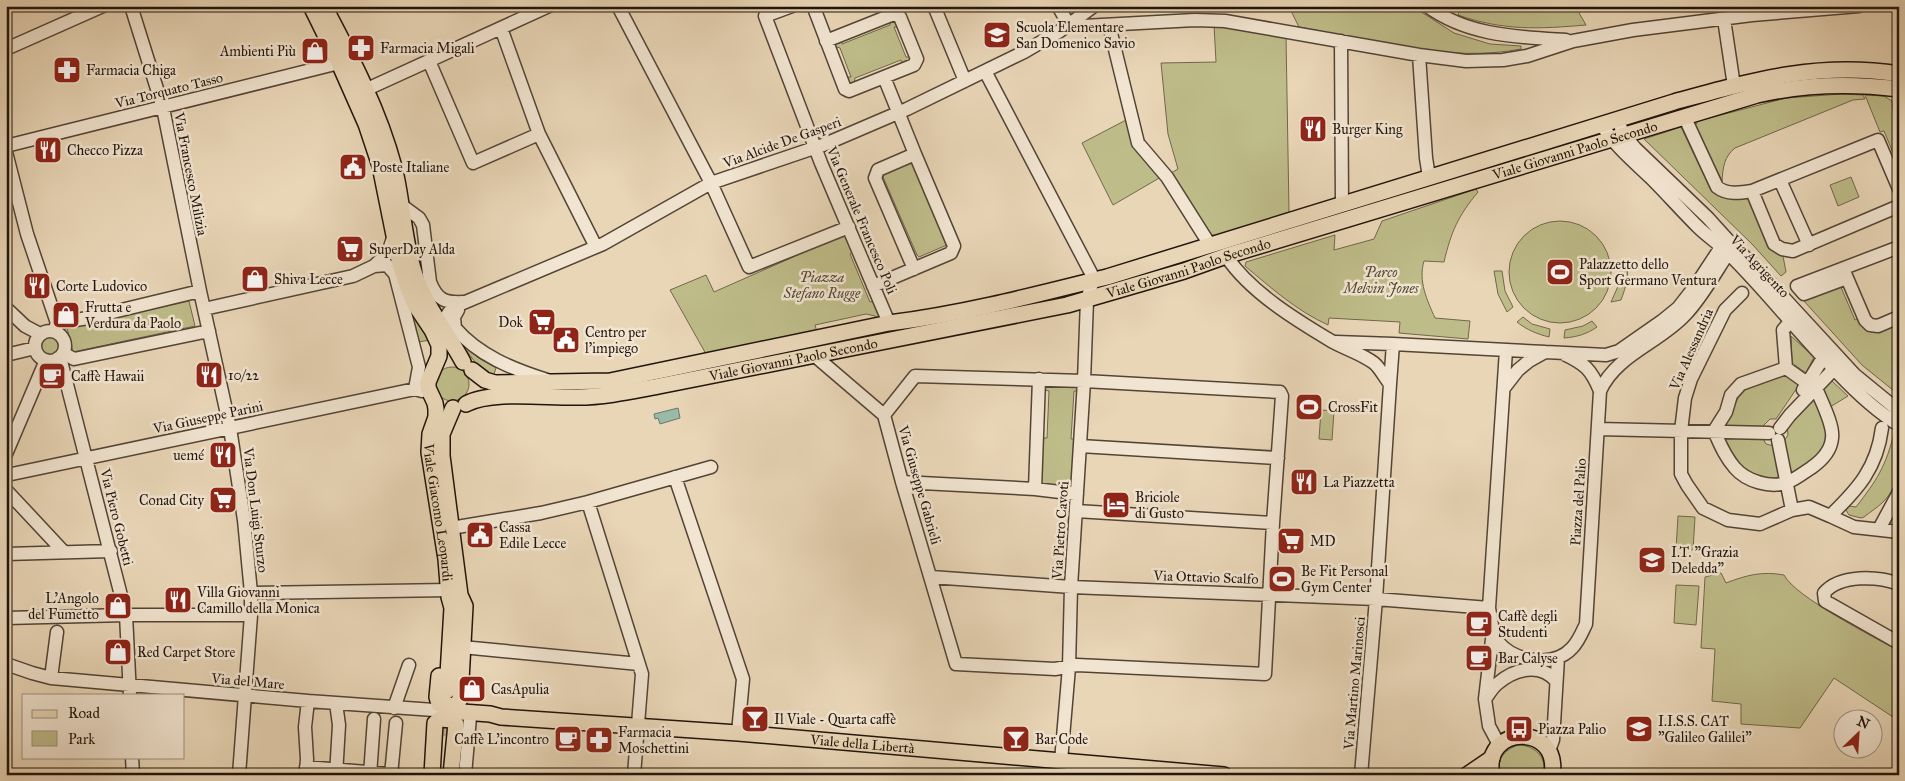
<svg xmlns="http://www.w3.org/2000/svg" width="1905" height="781" viewBox="0 0 1905 781" font-family="'IM FELL Great Primer',serif">
<style>
.green{fill:#bebc89;stroke:#70684a}
.water{fill:#99baa9;stroke:#69786a}
.lines{fill:none;stroke-linecap:round;stroke-linejoin:round}
.major-tunnel{stroke:#c1af95;stroke-width:15;stroke-dasharray:15 8;stroke-linecap:butt}
.minor-casing{stroke:#534436;stroke-width:15}
.major-casing{stroke:#21140b;stroke-width:18}
.minor{stroke:#f1e4d0;stroke-width:12}
.major{stroke:#e9d6b7;stroke-width:15}
.labels{text-anchor:middle;stroke-width:5;stroke-linejoin:round;paint-order:stroke}
.poi-label{font-size:14px;fill:#21140b;stroke:#f1e4d0;text-anchor:start}
.street-label{font-size:14px;fill:#21140b;stroke:#f1e4d0}
.park-label{font-size:14px;font-style:italic;fill:#504631;stroke:#f1e4d0}
</style>
<rect width="100%" height="100%" fill="#e9d6b7"/>
<filter id="stains"><feTurbulence type="fractalNoise" baseFrequency=".004" numOctaves="4"/><feColorMatrix values="0 0 0 0 .2 0 0 0 0 .09 0 0 0 0 .02 0 0 0 .5 -.17"/></filter>
<radialGradient id="worn" r=".72"><stop offset=".6" stop-color="#630" stop-opacity="0"/><stop offset="1" stop-color="#630" stop-opacity=".3"/></radialGradient>
<path class="green" d="M1300,6H1412L1454,33L1490,44L1521,46V49C1450,63 1370,40 1299,27L1291,11Z
M1461,6H1575L1586,25C1539,29 1504,31 1458,15Z
M894,18L899,27H894L906,57H911L912,60L902,65L901,60L855,78L854,85H851L845,77H851L840,48L834,46L833,43L842,39V44L890,25L891,19Z
M1214,25L1286,36L1289,212L1219,236L1212,235L1190,205L1171,173L1178,169L1168,134L1161,63L1216,62Z
M1841,94L1863,95L1865,99L1853,100L1735,148C1724,157 1723,167 1722,181L1695,126L1698,121L1786,98Z
M1865,95L1884,96L1892,101L1899,167L1884,131L1880,132Z
M1128,119L1161,177L1113,205L1082,143Z
M1681,127L1710,188C1721,201 1733,199 1749,198L1783,256L1786,272L1781,276L1752,244L1644,139Z
M913,162L949,244L919,257L917,255L883,177L885,174Z
M1851,177L1859,197L1838,206L1830,185Z
M1476,189L1478,192C1458,216 1451,232 1444,262L1424,261C1418,281 1427,300 1435,318L1470,321L1468,339L1399,333L1400,322L1329,318L1328,325C1297,311 1270,287 1245,266L1246,262L1335,235L1334,250L1374,239L1382,221Z
M1509 272a51 51 0 1 1 102 0a51 51 0 1 1-102 0Z
M843,235H846L854,251L850,254L870,302L875,301L881,317L877,319L875,316L866,314L815,325L817,332L706,354L670,290L706,275L714,292Z
M1627,262C1629,276 1626,287 1621,300L1611,302L1619,284L1620,263Z
M1494,271H1502L1505,291L1513,307L1507,312L1498,294Z
M1840,285L1855,320L1859,318L1864,326L1899,321V395L1862,365L1803,300Z
M406,297L431,340L418,342Z
M189,301L195,326L73,352L67,328Z
M1523,317L1532,324L1550,329L1549,337C1537,334 1527,330 1517,322Z
M1592,321L1597,327C1587,334 1577,337 1564,338L1565,330L1583,326Z
M452,332L477,357L496,368L493,377L482,371Z
M1791,336L1814,357L1806,373L1792,363Z
M41 346a9 9 0 1 1 18 0a9 9 0 1 1-18 0Z
M435 384a17 17 0 1 1 34 0a17 17 0 1 1-34 0Z
M1785,374L1799,385L1776,419H1770L1762,427L1724,426L1738,398L1745,390Z
M1832,381L1848,396L1830,407L1823,390Z
M1044,384L1078,385V391H1074L1071,439H1075L1074,485L1071,487L1040,484L1042,438H1047L1049,391L1045,390Z
M1815,394L1829,432L1821,455L1789,479L1784,441L1788,435L1787,427Z
M1321,410L1334,411L1332,440L1319,439Z
M1894,433L1899,436C1899,458 1901,485 1883,502C1877,508 1870,512 1864,517L1861,518L1849,515L1846,510L1849,506L1856,507C1877,480 1886,466 1894,433Z
M1720,436L1762,437L1766,444L1774,446L1782,479L1761,478L1736,465Z
M1678,516L1695,517L1693,550L1676,549Z
M1721,573L1726,583C1747,575 1762,571 1784,575C1795,597 1874,637 1899,651V721L1834,678L1800,728L1741,724V704L1712,701L1715,649L1701,648L1705,577Z
M1676,585L1699,586L1696,625L1674,623Z
M1518,745C1534,745 1548,757 1543,775H1500C1496,760 1504,750 1518,745Z"/>
<path class="water" d="M678,408L680,418L660,424L658,418L655,419L654,414Z"/>
<g class="lines">
<path class="major-tunnel" d="M443,736L446,707"/>
<defs>
<path id="minor" d="M131,6L163,108L200,291L230,428L244,520L251,593V615L239,775
M618,6L711,183L749,267L849,227
M792,6L765,16L821,163L889,323
M813,6L814,8L845,89L849,91L914,65L917,59L900,17L894,14L826,41
M934,6L965,81
M1058,6L1069,25
M1427,6C1468,36 1517,37 1566,40
M1724,19L1734,86
M1069,25L1083,26L1195,20L1225,21L1419,55L1466,61L1503,60L1527,56L1573,41L1633,30L1752,15L1859,6
M1109,25L1138,143L1167,177L1210,245
M501,28L539,134L596,247
M1341,41L1342,204
M6,49L103,6
M1419,55L1426,158L1429,177
M429,61L473,163L539,134
M985,71L1091,273L1093,280L1087,300L1084,381L1071,587L1069,667L1061,761
M884,77L915,154
M365,90L549,6
M1685,118L1717,187C1727,195 1740,193 1752,191L1878,140L1899,189
M1602,125C1615,146 1633,161 1651,178C1667,194 1682,211 1698,227C1707,236 1718,243 1727,252C1766,290 1799,334 1838,373C1856,392 1876,411 1899,425
M1621,128L1624,135L1635,148L1708,218L1727,239L1761,273L1855,375L1899,411
M6,146L339,63
M6,152L27,234L57,323
M1780,180L1809,245
M1752,191L1774,244L1782,249L1793,251L1899,206
M400,204L419,218L423,225L430,282C437,300 445,303 463,302
M1226,256C1250,292 1296,320 1333,342C1346,349 1362,354 1374,363C1380,368 1385,378 1390,384L1376,599L1361,775
M374,266L388,253L394,235
M1844,271L1865,320L1870,325L1878,326L1899,317
M1847,278L1804,294L1797,286L1899,247
M873,286L951,253L954,246L915,154L878,170L875,178L914,269
M1742,293L1725,310L1691,379L1685,398L1681,431V474L1687,485L1703,508L1728,520L1760,524L1792,510L1809,507L1830,516C1858,489 1877,468 1882,428
M6,308L25,326L40,334
M204,309L353,276L374,266L387,265L395,274L419,367L415,389L422,391
M458,310L454,317L455,328C479,356 513,369 547,380
M54,331L57,323L88,318L200,291
M444,331C443,320 447,312 456,306L603,244L711,183L823,145L907,109L1024,52L1060,31L1094,6
M35 346a15 15 0 1 1 30 0a15 15 0 1 1-30 0Z
M1336,342L1393,344L1390,384
M1393,344L1545,352
M63,353L74,359L209,331
M6,355L35,348
M815,356L884,415
M58,358L62,365L126,615L130,695
M1786,368L1783,330L1795,316
M915,376L1084,381L1280,392L1282,396L1273,523L1265,674L1077,665L1055,669L956,664L902,482L884,415Z
M1807,383L1786,368L1741,384L1731,395L1726,412L1714,431C1720,444 1725,457 1735,468C1746,481 1771,489 1788,482C1796,479 1803,473 1811,468C1821,461 1831,452 1832,438C1834,425 1821,401 1816,388
M1504,388L1518,370L1529,361L1545,352L1606,355L1619,351L1662,321L1678,308L1696,285L1725,241
M1803,390L1823,358
M1600,391C1616,355 1659,343 1685,315C1704,295 1717,269 1733,246
M1780,428L1790,415L1834,369
M1598,429L1769,433
M1778,440L1792,510
M1080,446L1278,458
M6,454L46,360
M7,475L415,389
M675,477L743,679L738,733
M902,482L1035,489L1077,494
M1035,489L1039,379
M6,490L63,551
M588,502L642,674L634,775
M1076,511L1273,523
M1830,516L1854,527L1899,532
M451,528L541,513L588,502L711,467
M1879,529L1899,492
M6,554L111,551
M931,577L1071,587L1376,599L1489,608
M1899,584C1878,576 1840,574 1824,593L1825,601L1899,643
M251,593L449,590
M6,618L126,615H251
M1493,631C1495,635 1496,639 1498,642C1515,662 1554,668 1572,648C1579,641 1582,632 1586,624L1600,391C1591,369 1585,364 1564,354
M462,647L639,664
M6,664L32,673L51,678L308,701L448,711
M51,678L57,632
M1485,699C1489,694 1492,688 1497,684C1514,669 1540,662 1556,681
M336,703L339,725L336,775
M394,708L409,665
M1496,749L1497,741L1489,726L1485,699L1493,631L1489,608L1506,350
M1549,751L1553,740L1558,658
M132,757L133,775
M306,767L391,774
M306,773L307,759L305,727L308,701
M370,775L374,719
M391,775L396,723
M465,775L470,717"/>
<g id="major">
<path id="s1" d="M311,6L339,63L366,124L380,166L399,260L406,283L414,303L432,330L439,345V356L428,382V388L435,403L436,409V417L430,434L429,452L446,559L449,597L452,608L447,691"/>
<path d="M324,6C351,57 379,110 394,167C403,202 403,240 415,275C426,307 447,332 463,362"/>
<path d="M472,370L485,380L495,383L610,381L889,323C962,314 1035,295 1107,277L1674,102C1751,81 1817,61 1899,74"/>
<path id="s2" d="M466,404C491,390 548,398 578,397C605,397 632,391 659,386L1067,305L1184,271L1226,256L1757,95C1805,84 1850,83 1899,89"/>
<path d="M439,676L437,697L439,704L456,706L460,699L465,606L460,595L442,456V434L453,408"/>
<path id="s3" d="M448,711L490,714L501,717L738,733L1224,775"/>
<path d="M432,775L435,723L440,719L452,720L456,724L451,775"/>
<path d="M1467,775L1492,758"/>
<path d="M1492,775C1481,725 1561,722 1552,775"/>
</g>
</defs>
<use href="#minor" class="minor-casing"/>
<use href="#major" class="major-casing"/>
<use href="#minor" class="minor"/>
<use href="#major" class="major"/>
</g>
<defs>
<symbol id="school-square" viewBox="-11 -11 22 22"><rect x="-9" y="-9" width="18" height="18" rx="4" fill="#8f2418" stroke="#f1e4d0"/><path d="M0-5L7-2L0 1L-7-2ZM-4 1L0 2.5L4 1V4Q0 6-4 4Z" fill="#fff"/></symbol>
<symbol id="pharmacy-square" viewBox="-11 -11 22 22"><rect x="-9" y="-9" width="18" height="18" rx="4" fill="#8f2418" stroke="#f1e4d0"/><path d="M-2-6h4v4h4v4h-4v4h-4v-4h-4v-4h4Z" fill="#fff"/></symbol>
<symbol id="shop-square" viewBox="-11 -11 22 22"><rect x="-9" y="-9" width="18" height="18" rx="4" fill="#8f2418" stroke="#f1e4d0"/><path d="M-5-2.5h2.3a2.7 3.5 0 0 1 5.4 0H5L5.5 6h-11ZM-1.5-2.5h3a1.5 2.3 0 0 0-3 0Z" fill="#fff"/></symbol>
<symbol id="restaurant-square" viewBox="-11 -11 22 22"><rect x="-9" y="-9" width="18" height="18" rx="4" fill="#8f2418" stroke="#f1e4d0"/><path d="M-5-6h1v4h1v-4h1v4h1v-4h1v5L-1.5 .5V6h-2V.5L-5-1ZM5-6V6H3V1.5H1.5Q1.5-4 5-6Z" fill="#fff"/></symbol>
<symbol id="civic-square" viewBox="-11 -11 22 22"><rect x="-9" y="-9" width="18" height="18" rx="4" fill="#8f2418" stroke="#f1e4d0"/><path d="M-.6-6.5H3V-4.5H.6V-3L4-1V1h2V6H-6V1h2V-1L-.6-3ZM-1.2 2.5V6h2.4V2.5Z" fill="#fff"/></symbol>
<symbol id="supermarket-square" viewBox="-11 -11 22 22"><rect x="-9" y="-9" width="18" height="18" rx="4" fill="#8f2418" stroke="#f1e4d0"/><path d="M-6-5.5h2.5l.6 2H6L4.5 2H-2.5L-4.4-4H-6ZM-1.5 3.2a1.3 1.3 0 1 0 .1 0ZM3 3.2a1.3 1.3 0 1 0 .1 0Z" fill="#fff"/></symbol>
<symbol id="stadium-square" viewBox="-11 -11 22 22"><rect x="-9" y="-9" width="18" height="18" rx="4" fill="#8f2418" stroke="#f1e4d0"/><path d="M0-5a6.5 5 0 1 0 0 10a6.5 5 0 1 0 0-10ZM-3.5-1.8h7v3.6h-7Z" fill="#fff"/></symbol>
<symbol id="cafe-square" viewBox="-11 -11 22 22"><rect x="-9" y="-9" width="18" height="18" rx="4" fill="#8f2418" stroke="#f1e4d0"/><path d="M-5.5-4.5H6V0H3Q3 3.5 0 3.5H-2.5Q-5.5 3.5-5.5 0ZM3-3.2v2h1.7v-2ZM-6 4.5H4V6H-6Z" fill="#fff"/></symbol>
<symbol id="hotel-square" viewBox="-11 -11 22 22"><rect x="-9" y="-9" width="18" height="18" rx="4" fill="#8f2418" stroke="#f1e4d0"/><path d="M-6-4.5h1.5V1H6V5H4.5V3h-9V5H-6ZM-4 0a1.8 1.8 0 1 1 3.6 0ZM.5 0V-2.5h3Q6-2.5 6 0Z" fill="#fff"/></symbol>
<symbol id="bar-square" viewBox="-11 -11 22 22"><rect x="-9" y="-9" width="18" height="18" rx="4" fill="#8f2418" stroke="#f1e4d0"/><path d="M-6-5H6L.8 .8V4.5H3.5V6h-7V4.5H-.8V.8Z" fill="#fff"/></symbol>
<symbol id="bus-square" viewBox="-11 -11 22 22"><rect x="-9" y="-9" width="18" height="18" rx="4" fill="#8f2418" stroke="#f1e4d0"/><path d="M-5-6H5V4H4V6H2V4H-2V6H-4V4H-5ZM-3.5-4V0h7V-4ZM-3.5 1.2v1.5H-2V1.2ZM2 1.2v1.5H3.5V1.2Z" fill="#fff"/></symbol>
</defs>
<g fill-rule="evenodd">
<use href="#school-square" x="981" y="19" width="32" height="32"/>
<use href="#pharmacy-square" x="345" y="32" width="32" height="32"/>
<use href="#shop-square" x="299" y="35" width="32" height="32"/>
<use href="#pharmacy-square" x="51" y="54" width="32" height="32"/>
<use href="#restaurant-square" x="1297" y="113" width="32" height="32"/>
<use href="#restaurant-square" x="32" y="134" width="32" height="32"/>
<use href="#civic-square" x="337" y="151" width="32" height="32"/>
<use href="#supermarket-square" x="334" y="233" width="32" height="32"/>
<use href="#stadium-square" x="1544" y="256" width="32" height="32"/>
<use href="#shop-square" x="239" y="263" width="32" height="32"/>
<use href="#restaurant-square" x="21" y="270" width="32" height="32"/>
<use href="#shop-square" x="50" y="299" width="32" height="32"/>
<use href="#supermarket-square" x="526" y="306" width="32" height="32"/>
<use href="#civic-square" x="550" y="324" width="32" height="32"/>
<use href="#restaurant-square" x="193" y="359" width="32" height="32"/>
<use href="#cafe-square" x="36" y="360" width="32" height="32"/>
<use href="#stadium-square" x="1293" y="391" width="32" height="32"/>
<use href="#restaurant-square" x="207" y="439" width="32" height="32"/>
<use href="#restaurant-square" x="1288" y="466" width="32" height="32"/>
<use href="#supermarket-square" x="207" y="484" width="32" height="32"/>
<use href="#hotel-square" x="1100" y="489" width="32" height="32"/>
<use href="#civic-square" x="464" y="519" width="32" height="32"/>
<use href="#supermarket-square" x="1275" y="525" width="32" height="32"/>
<use href="#school-square" x="1636" y="544" width="32" height="32"/>
<use href="#stadium-square" x="1266" y="563" width="32" height="32"/>
<use href="#restaurant-square" x="162" y="584" width="32" height="32"/>
<use href="#shop-square" x="102" y="590" width="32" height="32"/>
<use href="#cafe-square" x="1463" y="608" width="32" height="32"/>
<use href="#shop-square" x="102" y="636" width="32" height="32"/>
<use href="#cafe-square" x="1463" y="642" width="32" height="32"/>
<use href="#shop-square" x="456" y="673" width="32" height="32"/>
<use href="#bar-square" x="739" y="703" width="32" height="32"/>
<use href="#bus-square" x="1503" y="713" width="32" height="32"/>
<use href="#school-square" x="1623" y="713" width="32" height="32"/>
<use href="#cafe-square" x="552" y="723" width="32" height="32"/>
<use href="#bar-square" x="1000" y="723" width="32" height="32"/>
<use href="#pharmacy-square" x="583" y="724" width="32" height="32"/>
</g>
<g class="labels">
<g class="poi-label">
<text x="1016" y="32">Scuola Elementare<tspan x="1016" dy="16">San Domenico Savio</tspan></text>
<text x="380" y="53">Farmacia Migali</text>
<text x="296" y="56" text-anchor="end">Ambienti Più</text>
<text x="86" y="75">Farmacia Chiga</text>
<text x="1332" y="134">Burger King</text>
<text x="67" y="155">Checco Pizza</text>
<text x="372" y="172">Poste Italiane</text>
<text x="369" y="254">SuperDay Alda</text>
<text x="1579" y="269">Palazzetto dello<tspan x="1579" dy="16">Sport Germano Ventura</tspan></text>
<text x="274" y="284">Shiva Lecce</text>
<text x="56" y="291">Corte Ludovico</text>
<text x="85" y="312">Frutta e<tspan x="85" dy="16">Verdura da Paolo</tspan></text>
<text x="523" y="327" text-anchor="end">Dok</text>
<text x="585" y="337">Centro per<tspan x="585" dy="16">l'impiego</tspan></text>
<text x="228" y="380">10/22</text>
<text x="71" y="381">Caffè Hawaii</text>
<text x="1328" y="412">CrossFit</text>
<text x="204" y="460" text-anchor="end">uemé</text>
<text x="1323" y="487">La Piazzetta</text>
<text x="1135" y="502">Briciole<tspan x="1135" dy="16">di Gusto</tspan></text>
<text x="204" y="505" text-anchor="end">Conad City</text>
<text x="499" y="532">Cassa<tspan x="499" dy="16">Edile Lecce</tspan></text>
<text x="1310" y="546">MD</text>
<text x="1671" y="557">I.T. "Grazia<tspan x="1671" dy="16">Deledda"</tspan></text>
<text x="1301" y="576">Be Fit Personal<tspan x="1301" dy="16">Gym Center</tspan></text>
<text x="197" y="597">Villa Giovanni<tspan x="197" dy="16">Camillo della Monica</tspan></text>
<text x="99" y="603" text-anchor="end">L'Angolo<tspan x="99" dy="16">del Fumetto</tspan></text>
<text x="1498" y="621">Caffè degli<tspan x="1498" dy="16">Studenti</tspan></text>
<text x="137" y="657">Red Carpet Store</text>
<text x="1498" y="663">Bar Calyse</text>
<text x="491" y="694">CasApulia</text>
<text x="774" y="724">Il Viale - Quarta caffè</text>
<text x="1658" y="726">I.I.S.S. CAT<tspan x="1658" dy="16">"Galileo Galilei"</tspan></text>
<text x="1538" y="734">Piazza Palio</text>
<text x="618" y="737">Farmacia<tspan x="618" dy="16">Moschettini</tspan></text>
<text x="549" y="744" text-anchor="end">Caffè L'incontro</text>
<text x="1035" y="744">Bar Code</text>
</g>
<g class="street-label">
<text transform="translate(169 90) rotate(-14)" y="5">Via Torquato Tasso</text>
<text transform="translate(782 142) rotate(-20)" y="5">Via Alcide De Gasperi</text>
<text dy="5" stroke="none"><textPath href="#s2" startOffset="1142">Viale Giovanni Paolo Secondo</textPath></text>
<text transform="translate(191 174) rotate(79)" y="5">Via Francesco Milizia</text>
<text transform="translate(862 220) rotate(67)" y="5">Via Generale Francesco Poli</text>
<text transform="translate(1760 266) rotate(47)" y="5">Via Agrigento</text>
<text dy="5" stroke="none"><textPath href="#s2" startOffset="738">Viale Giovanni Paolo Secondo</textPath></text>
<text transform="translate(1691 349) rotate(-66)" y="5">Via Alessandria</text>
<text dy="5" stroke="none"><textPath href="#s2" startOffset="332">Viale Giovanni Paolo Secondo</textPath></text>
<text transform="translate(208 417) rotate(-12)" y="5">Via Giuseppe Parini</text>
<text transform="translate(920 485) rotate(74)" y="5">Via Giuseppe Gabrieli</text>
<text transform="translate(1578 502) rotate(-86)" y="5">Piazza del Palio</text>
<text transform="translate(256 510) rotate(83)" y="5">Via Don Luigi Sturzo</text>
<text dy="5" stroke="none"><textPath href="#s1" startOffset="538">Viale Giacomo Leopardi</textPath></text>
<text transform="translate(117 517) rotate(76)" y="5">Via Piero Gobetti</text>
<text transform="translate(1060 530) rotate(-86)" y="5">Via Pietro Cavoti</text>
<text transform="translate(1206 577) rotate(2)" y="5">Via Ottavio Scalfo</text>
<text transform="translate(248 681) rotate(5)" y="5">Via del Mare</text>
<text transform="translate(1354 683) rotate(-85)" y="5">Via Martino Marinosci</text>
<text dy="5" stroke="none"><textPath href="#s3" startOffset="416">Viale della Libertà</textPath></text>
</g>
<g class="park-label">
<text x="1381" y="277">Parco<tspan x="1381" dy="16">Melvin Jones</tspan></text>
<text x="822" y="282">Piazza<tspan x="822" dy="16">Stefano Rugge</tspan></text>
</g>
</g>
<rect width="1905" height="781" fill="none" stroke="#e9d6b7" stroke-width="25"/>
<rect x="8" y="8" width="1890" height="766" fill="none" stroke="#21140b" stroke-width="2.5"/>
<rect x="12" y="12" width="1880" height="756" fill="none" stroke="#21140b"/>
<rect x="22" y="694" width="162" height="65" fill="#f1e4d0" stroke="#9e9181"/>
<rect x="32" y="710" width="25" height="8" fill="#e9d6b7" stroke="#9e9181"/>
<text x="68" y="718" font-size="15" fill="#21140b">Road</text>
<rect x="32" y="731" width="25" height="15" fill="#bebc89" stroke="#9e9181"/>
<text x="68" y="744" font-size="15" fill="#21140b">Park</text>
<g transform="translate(1858 734) rotate(25)"><circle r="24" fill="#f1e4d0" stroke="#9e9181"/>
<path d="M0-4L9 19L0 12L-9 19Z" fill="#8f2418"/>
<text y="-8" font-size="14" font-weight="bold" text-anchor="middle" fill="#21140b">N</text>
</g>
<rect width="100%" height="100%" filter="url(#stains)"/>
<rect width="100%" height="100%" fill="url(#worn)"/>
</svg>
